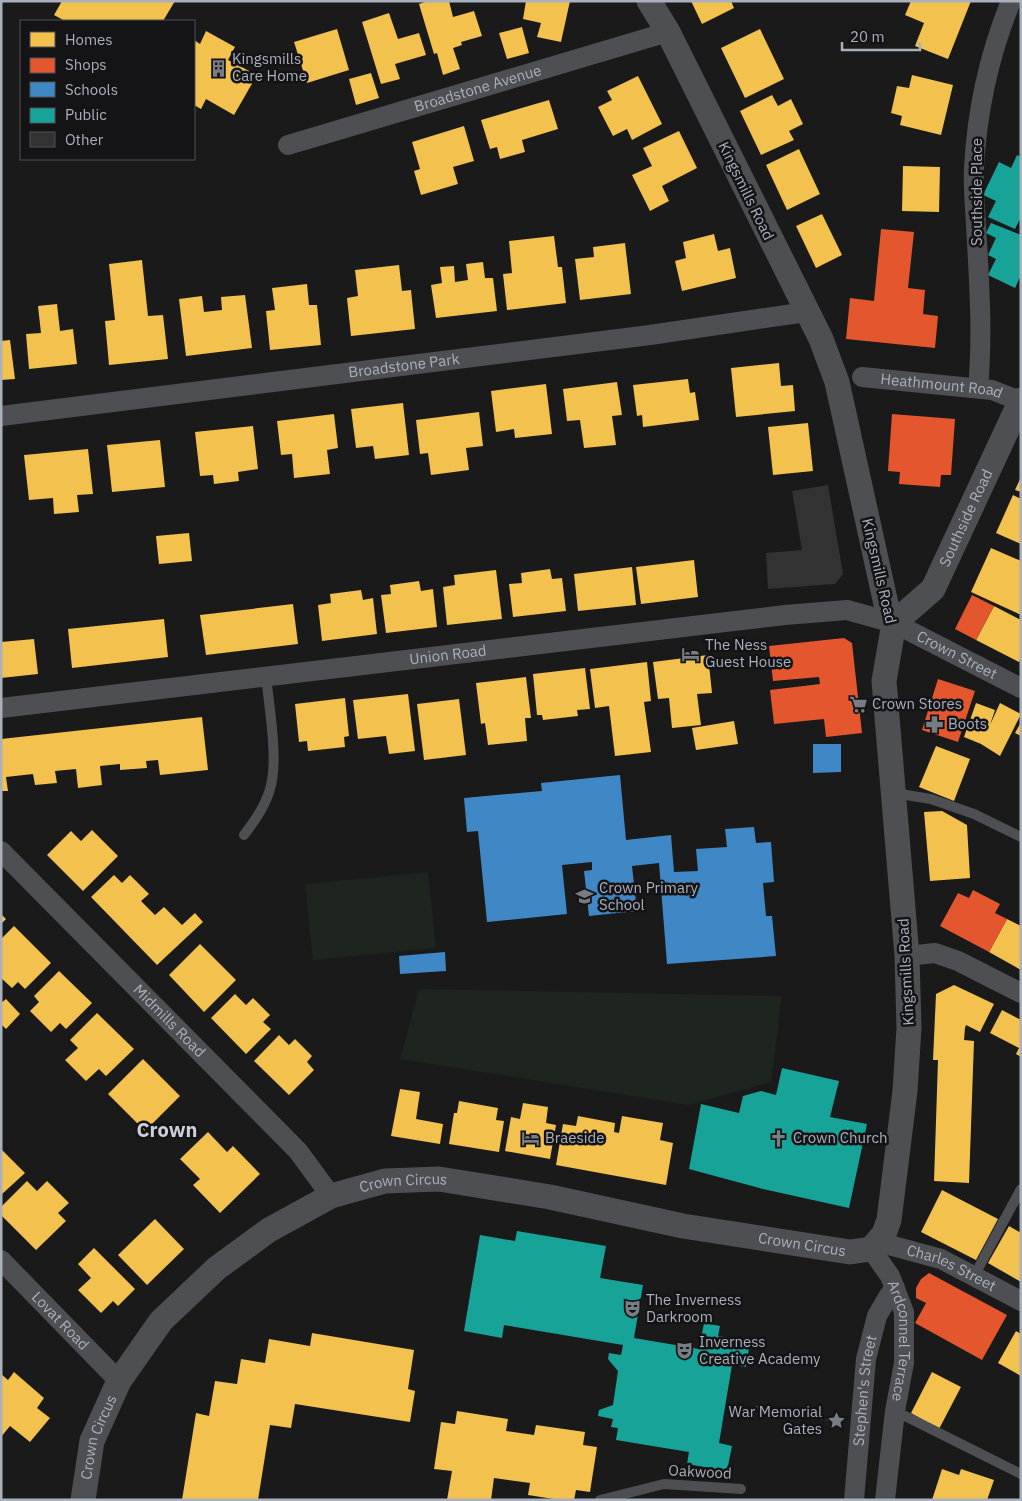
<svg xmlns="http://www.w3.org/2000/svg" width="1022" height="1501" viewBox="0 0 1022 1501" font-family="'IBM Plex Sans',sans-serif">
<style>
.green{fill:#1d251e}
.homes{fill:#f2c14e}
.shops{fill:#e4572e}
.schools{fill:#3f88c5}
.public{fill:#17a398}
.building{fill:#323233}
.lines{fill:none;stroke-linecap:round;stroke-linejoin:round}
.path{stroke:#505155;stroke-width:3;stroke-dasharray:2.5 4;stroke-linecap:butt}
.service{stroke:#4e4f53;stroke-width:10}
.minor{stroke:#4e4f53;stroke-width:20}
.tertiary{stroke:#4e4f53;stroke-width:25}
.labels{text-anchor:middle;stroke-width:5;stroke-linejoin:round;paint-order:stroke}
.poi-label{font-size:15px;fill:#aab0bc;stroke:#141417;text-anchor:start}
.street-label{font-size:15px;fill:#aab0bc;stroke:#141417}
.district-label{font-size:20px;font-weight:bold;fill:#cccfd8;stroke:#141417}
</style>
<rect width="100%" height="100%" fill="#1a1a1a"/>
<path class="green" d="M428,872L436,948L313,960L305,884Z
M419,989L782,996L771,1082L689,1105L400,1059Z"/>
<path class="homes" d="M62,1H175L163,21H65L54,15Z
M428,1H449L453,17L474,11L482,36L461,42L462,45L453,48L460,69L443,75L437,53L434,54L419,4Z
M526,1H570L561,42L537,37L541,23L523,19Z
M691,1H731L734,8L702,24Z
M911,1H971L948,59L915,46L924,23L905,15Z
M389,13L398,39L419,33L426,55L395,64L400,79L381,84L362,22Z
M522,27L529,53L507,59L499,33Z
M337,29L349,70L307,83L294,42Z
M760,29L784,79L745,98L721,48Z
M206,31L235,47L228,60L257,75L234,115L206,99L201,109L194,105V40L200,44Z
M371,73L379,98L356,105L349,79Z
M912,75L953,85L941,135L900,125L902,116L891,113L897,86L909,88Z
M638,76L662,124L632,140L627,129L613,136L598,107L612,100L607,91Z
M772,95L778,106L791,99L803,124L789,131L794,140L761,155L740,111Z
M549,100L558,129L522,140L525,152L500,159L497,147L490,149L481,120Z
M464,126L474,161L453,167L458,184L421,195L414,171L420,169L412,142Z
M679,131L697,168L662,186L669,201L650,211L632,175L652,166L643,148Z
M799,149L820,194L787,210L766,165Z
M903,166L940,167L939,212L902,211Z
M822,214L842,255L816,268L796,226Z
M714,234L718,251L730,248L736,278L682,291L675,261L686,258L683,242Z
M554,236L558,267H562L566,303L507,310L503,274L512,273L509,241Z
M625,243L631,294L580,300L575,259L594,257L593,247Z
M142,260L148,316L163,315L168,359L109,365L105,321L115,320L109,264Z
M483,262L485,278H493L497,311L436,318L431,285L442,283L440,267L454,266L455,282L468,280L466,264Z
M399,265L402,291L411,290L415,329L351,336L347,298L358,296L355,270Z
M307,284L309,305H317L321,345L270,350L266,311L275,310L272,288Z
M245,295L252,348L186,356L179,299L202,296L204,312L222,310L221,297Z
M57,304L60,331L73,329L77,364L29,369L26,334L41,333L38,306Z
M10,340L15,379L1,380V341Z
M779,363L781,386L793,385L795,411L736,417L731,368Z
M688,379L690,393L695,392L699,420L643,427L642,415L637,416L633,385Z
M617,382L622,415L612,416L616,445L584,448L580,420L567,421L563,389Z
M546,384L552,434L515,438L514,429L496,432L491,391Z
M403,403L409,455L375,459L373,446L356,448L351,409Z
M479,412L483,446L466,448L469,470L431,475L428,453L420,454L416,420Z
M334,414L338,448L327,450L330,474L294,478L292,454L281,455L277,421Z
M808,423L813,471L773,475L768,427Z
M253,426L258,469L238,472L239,481L214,484L213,475L200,476L195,432Z
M160,440L165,487L112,492L107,445Z
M88,449L93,494L77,495L79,512L54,514L53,498L29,500L24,455Z
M1021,477V492L1015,490Z
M1013,495L1021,499V544L996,533Z
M189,533L192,561L159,564L156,536Z
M991,548L1021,561V615L971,592Z
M694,560L698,597L641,604L636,567Z
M632,567L636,605L578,611L574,574Z
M550,569L552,579L562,578L566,611L513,617L509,584L522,583L521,573Z
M496,570L502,619L447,625L443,587L455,585L454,575Z
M419,581L421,591L433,589L437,627L386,633L381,595L391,594L390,585Z
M361,590L363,600L373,598L377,634L322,641L318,605L331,603L330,594Z
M293,604L298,644L206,655L200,615Z
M994,606L1021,620V658L1019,662L976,640Z
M164,619L168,657L72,668L68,629Z
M34,639L38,674L1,678V642Z
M708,655L712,693L697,694L701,725L672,728L669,698L658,699L653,662Z
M647,662L651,701L644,702L651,752L615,756L609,706L595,708L590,669Z
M585,668L590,709L577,710L578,716L543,720L542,715H537L533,674Z
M526,677L531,718H525L527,741L488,745L485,723L481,724L476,683Z
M408,694L415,751L389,754L386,736L358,739L353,700Z
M345,698L349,736L344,737L345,747L308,751L307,741L299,742L295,704Z
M459,699L466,755L424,760L417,704Z
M976,703L995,710L990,725L1000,703L1021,714L1000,756L981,744L964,737Z
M202,717L208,770L160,775L158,760L146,761L147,768L120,770V764L100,766L102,785L78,788L76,769L55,771L57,783L35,785L33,774L6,777L8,791H1V739Z
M734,721L738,744L696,750L692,728Z
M1021,722V736L1015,733Z
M936,746L970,759L954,801L919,787Z
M942,811L967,825L970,878L930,881L924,812Z
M92,830L118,856L83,891L47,855L71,831L81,841Z
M114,875L122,883L130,875L149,894L141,901L155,915L164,907L182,925L195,913L203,922L157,965L91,897Z
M1,914L6,919L1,924Z
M1007,919L1021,926V970L989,952Z
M14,926L51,963L25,989L18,982L12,988L1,978V939Z
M200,944L236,980L204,1012L169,975Z
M59,971L92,1003L66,1029L60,1023L51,1032L30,1011L39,1002L34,996Z
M954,985L994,1004L980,1032L966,1025L965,1028L964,1040L974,1041L969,1183L934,1181L938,1060H933L936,994Z
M235,994L246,1005L253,998L270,1015L263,1022L271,1029L246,1054L211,1018Z
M6,999L20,1014L6,1029L1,1024V1003Z
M1002,1010L1021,1020V1057L1016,1054L1019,1048L990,1033Z
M97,1013L134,1049L106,1076L99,1069L86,1081L65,1060L78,1048L70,1040Z
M279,1035L289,1045L295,1039L312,1056L307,1062L314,1070L289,1095L254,1061Z
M143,1059L180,1096L145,1131L108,1094Z
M400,1089L420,1092L416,1119L443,1124L440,1144L391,1136Z
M459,1101L498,1108L496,1120L504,1121L499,1152L449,1144L454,1113H457Z
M523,1103L548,1107L546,1123L556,1125L550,1159L505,1151L511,1117L520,1119Z
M578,1116L615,1123L614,1132L619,1133L622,1116L663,1123L660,1140L673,1143L666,1185L556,1165L563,1124L576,1126Z
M208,1132L227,1152L233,1146L260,1174L220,1213L193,1185L200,1179L180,1159Z
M1,1149L25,1173L1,1195Z
M27,1181L37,1191L47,1181L69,1203L58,1213L66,1221L36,1250L1,1215V1207Z
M942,1190L998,1219L976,1260L921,1232Z
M155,1219L184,1249L147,1285L118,1255Z
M1009,1226L1021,1233V1282L988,1263Z
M94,1248L135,1289L118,1306L113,1301L101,1313L78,1290L91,1278L78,1264Z
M1016,1331L1021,1334V1376L998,1363Z
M312,1333L414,1350L408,1389L415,1391L410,1422L295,1404L291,1428L270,1425L258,1500H182L196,1413L209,1416L215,1381L237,1384L241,1359L265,1363L269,1339L310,1346Z
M14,1372L44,1398L37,1408L50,1418L30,1442L10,1426L1,1437V1374L8,1380Z
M932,1372L961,1387L939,1429L911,1413Z
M457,1411L508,1419L506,1431L534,1435L536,1425L585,1432L583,1445L597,1447L590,1492L576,1490L574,1500H560L528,1495L530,1483L494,1478L491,1500H447L452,1471L434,1469L441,1422L455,1424Z
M942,1469L959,1475L961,1469L994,1480L987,1500H932Z"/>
<path class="shops" d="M881,229L914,232L908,288L925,290L923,314L938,316L935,348L846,339L850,298L874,301Z
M892,414L955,419L951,475H941L940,487L899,484L900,472L888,471Z
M972,595L994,606L976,640L955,629Z
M844,638L852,643L862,733L826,737L824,719L774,724L770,690L820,684L819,677L773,681L769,646Z
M938,679L975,691L958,742L922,730Z
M973,890L1000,904L995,913L1007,919L989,952L940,926L958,893L969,898Z
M929,1273L1007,1315L982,1360L915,1323L926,1303L916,1298V1288L921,1279Z"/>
<path class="schools" d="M813,744H841V772L813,773Z
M620,775L626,840L671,835L674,872L698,871L696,849L727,847L725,829L754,827L756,843L771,842L774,882L763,883L766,916H772L776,956L667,964L659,863L632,866L637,911L589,916L584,871L592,870V862L562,865L567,914L487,922L478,831L467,832L464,798L542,791L541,783Z
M445,952L446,971L400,974L399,956Z"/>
<path class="public" d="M1017,155L1021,157V217L1015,229L988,217L996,201L983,195L999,162L1011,168Z
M991,223L1021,235V275L1015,288L988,275L996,259L988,255L996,238L986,233Z
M782,1068L839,1081L830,1117L867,1124L849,1208L763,1189L689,1169L701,1104L739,1113L743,1096L761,1091L776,1095Z
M517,1231L606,1246L600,1278L643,1285L634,1338L699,1349L704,1323L720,1326L718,1336L750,1341L746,1367L732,1365L719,1443L732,1446L727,1471L687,1464L689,1452L616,1440L618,1428L611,1427L613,1419L598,1416L599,1410L613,1405L618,1371L608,1359L609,1353L621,1355L623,1345L504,1325L502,1338L464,1331L480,1235L515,1241Z"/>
<path class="building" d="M828,485L843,574L835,584L768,589L766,553L802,550L792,491Z"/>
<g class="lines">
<path class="path" d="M756,1407L839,1421"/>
<path class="service" d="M894,793L931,799L974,814L1021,837
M244,835C255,820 267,804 271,785C278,757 269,706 266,676
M974,1276L1021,1189
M895,1411L1021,1474
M600,1500L664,1484L741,1489"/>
<g class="minor">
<path id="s1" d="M288,145L668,32"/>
<path id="s2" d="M862,377L992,390L1020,401"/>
<path d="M978,388C983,334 979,279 976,225C975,206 973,186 974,168C977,110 989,55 1011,1"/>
<path id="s3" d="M1,416L650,335L806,312"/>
<path id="s4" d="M1,708L785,615L847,610L894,623L1021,688"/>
<path id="s5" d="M1,851L298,1151L331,1196"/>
<path d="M907,956L935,953L958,961L1021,993"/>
<path id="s6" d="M878,1242L941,1259L1021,1301"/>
<path id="s7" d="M871,1249L890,1276L904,1312V1363L895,1411L885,1500"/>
<path id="s8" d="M1,1260L119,1381"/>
<path id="s9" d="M854,1500L866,1359L877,1316L888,1297L895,1288"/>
</g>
<g class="tertiary">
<path id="s10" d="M894,623L933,589L1021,400"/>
<path id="s11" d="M83,1500L92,1441L119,1381L161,1321L217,1268L269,1230L331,1196L385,1181L439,1179L550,1197L683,1226L850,1252L871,1249L884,1234L889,1220L905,1091L909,1028L907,956L884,681L894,623L886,604L837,382L821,339L668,32L649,1"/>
</g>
</g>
<defs>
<symbol id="building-bare" viewBox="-9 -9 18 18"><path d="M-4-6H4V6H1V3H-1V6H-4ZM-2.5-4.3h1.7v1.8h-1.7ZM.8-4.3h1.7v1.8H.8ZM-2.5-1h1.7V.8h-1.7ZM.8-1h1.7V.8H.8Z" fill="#787c83" stroke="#141417" stroke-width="2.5" paint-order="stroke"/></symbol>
<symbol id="hotel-bare" viewBox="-9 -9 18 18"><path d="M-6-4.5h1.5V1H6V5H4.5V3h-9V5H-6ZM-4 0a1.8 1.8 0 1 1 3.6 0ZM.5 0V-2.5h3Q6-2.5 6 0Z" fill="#787c83" stroke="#141417" stroke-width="2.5" paint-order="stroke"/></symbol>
<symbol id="supermarket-bare" viewBox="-9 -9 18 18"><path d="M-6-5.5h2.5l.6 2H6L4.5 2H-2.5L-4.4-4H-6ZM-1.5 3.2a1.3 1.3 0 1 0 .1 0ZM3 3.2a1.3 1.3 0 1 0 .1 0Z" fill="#787c83" stroke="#141417" stroke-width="2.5" paint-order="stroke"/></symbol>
<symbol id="pharmacy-bare" viewBox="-9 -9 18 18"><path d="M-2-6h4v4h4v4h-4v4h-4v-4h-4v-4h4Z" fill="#787c83" stroke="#141417" stroke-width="2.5" paint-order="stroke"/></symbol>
<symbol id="school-bare" viewBox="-9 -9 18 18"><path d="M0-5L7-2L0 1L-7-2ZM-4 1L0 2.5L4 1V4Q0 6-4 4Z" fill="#787c83" stroke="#141417" stroke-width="2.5" paint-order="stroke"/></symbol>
<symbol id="church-bare" viewBox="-9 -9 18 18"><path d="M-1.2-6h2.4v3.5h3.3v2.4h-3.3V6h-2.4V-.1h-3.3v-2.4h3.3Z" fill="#787c83" stroke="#141417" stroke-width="2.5" paint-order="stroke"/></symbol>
<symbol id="theatre-bare" viewBox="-9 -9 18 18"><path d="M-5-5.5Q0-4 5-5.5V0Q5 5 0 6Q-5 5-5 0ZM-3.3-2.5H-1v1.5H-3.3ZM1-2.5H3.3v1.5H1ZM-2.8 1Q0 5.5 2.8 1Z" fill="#787c83" stroke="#141417" stroke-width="2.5" paint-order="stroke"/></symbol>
<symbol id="sight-bare" viewBox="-9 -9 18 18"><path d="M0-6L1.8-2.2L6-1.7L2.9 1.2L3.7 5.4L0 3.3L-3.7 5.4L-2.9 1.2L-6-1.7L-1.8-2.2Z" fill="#787c83" stroke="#141417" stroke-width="2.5" paint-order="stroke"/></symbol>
</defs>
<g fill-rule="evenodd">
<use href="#building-bare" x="206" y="56" width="25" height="25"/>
<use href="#hotel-bare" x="678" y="642" width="25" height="25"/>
<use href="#supermarket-bare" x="846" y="692" width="25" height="25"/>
<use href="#pharmacy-bare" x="922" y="712" width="25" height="25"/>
<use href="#school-bare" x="572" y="884" width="25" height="25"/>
<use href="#hotel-bare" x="518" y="1126" width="25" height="25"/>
<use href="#church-bare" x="766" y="1126" width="25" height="25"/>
<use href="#theatre-bare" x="620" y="1296" width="25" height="25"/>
<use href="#theatre-bare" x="672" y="1338" width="25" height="25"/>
<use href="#sight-bare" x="824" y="1408" width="25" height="25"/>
</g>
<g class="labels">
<g class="poi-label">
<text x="232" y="64">Kingsmills<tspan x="232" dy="17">Care Home</tspan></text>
<text x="705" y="650">The Ness<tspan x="705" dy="17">Guest House</tspan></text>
<text x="872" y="709">Crown Stores</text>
<text x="948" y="729">Boots</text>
<text x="599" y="893">Crown Primary<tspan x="599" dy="17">School</tspan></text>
<text x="545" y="1143">Braeside</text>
<text x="793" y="1143">Crown Church</text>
<text x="646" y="1305">The Inverness<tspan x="646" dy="17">Darkroom</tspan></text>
<text x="699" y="1347">Inverness<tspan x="699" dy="17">Creative Academy</tspan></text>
<text x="822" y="1417" text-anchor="end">War Memorial<tspan x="822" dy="17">Gates</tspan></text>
</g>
<g class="street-label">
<text dy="5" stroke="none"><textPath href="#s1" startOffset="198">Broadstone Avenue</textPath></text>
<text transform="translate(746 191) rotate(64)" y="5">Kingsmills Road</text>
<text transform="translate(977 192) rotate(-90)" y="5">Southside Place</text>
<text dy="5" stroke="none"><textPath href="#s3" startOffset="406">Broadstone Park</textPath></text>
<text dy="5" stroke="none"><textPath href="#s2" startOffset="80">Heathmount Road</textPath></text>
<text dy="5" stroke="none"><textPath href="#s10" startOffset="130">Southside Road</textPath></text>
<text transform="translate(879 571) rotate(77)" y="5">Kingsmills Road</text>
<text dy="5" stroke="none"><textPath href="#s4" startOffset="450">Union Road</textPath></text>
<text dy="5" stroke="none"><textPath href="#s4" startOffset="971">Crown Street</textPath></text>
<text transform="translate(906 972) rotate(-93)" y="5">Kingsmills Road</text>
<text dy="5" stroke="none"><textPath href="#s5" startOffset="239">Midmills Road</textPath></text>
<text dy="5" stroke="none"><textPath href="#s11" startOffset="485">Crown Circus</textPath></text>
<text dy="5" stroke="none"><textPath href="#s11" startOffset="890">Crown Circus</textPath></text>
<text dy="5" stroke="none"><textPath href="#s6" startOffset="78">Charles Street</textPath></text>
<text dy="5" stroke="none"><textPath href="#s8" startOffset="85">Lovat Road</textPath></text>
<text dy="5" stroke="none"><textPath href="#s7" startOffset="100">Ardconnel Terrace</textPath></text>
<text dy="5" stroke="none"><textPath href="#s9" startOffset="110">Stephen's Street</textPath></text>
<text dy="5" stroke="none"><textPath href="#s11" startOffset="65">Crown Circus</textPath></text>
<text transform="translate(700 1472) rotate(3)" y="5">Oakwood</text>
</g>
<g class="district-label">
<text x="167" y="1137">Crown</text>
</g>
</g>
<rect width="1022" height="1501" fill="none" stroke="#aab0bc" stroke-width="5"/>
<rect x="20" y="20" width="175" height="140" fill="#141417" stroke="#505259"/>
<rect x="30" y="32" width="25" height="15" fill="#f2c14e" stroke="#505259"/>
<text x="65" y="45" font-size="15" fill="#aab0bc">Homes</text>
<rect x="30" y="58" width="25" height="15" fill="#e4572e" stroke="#505259"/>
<text x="65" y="70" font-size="15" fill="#aab0bc">Shops</text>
<rect x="30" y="82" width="25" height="15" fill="#3f88c5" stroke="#505259"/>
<text x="65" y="95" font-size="15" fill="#aab0bc">Schools</text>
<rect x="30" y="108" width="25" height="15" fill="#17a398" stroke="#505259"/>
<text x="65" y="120" font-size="15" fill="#aab0bc">Public</text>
<rect x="30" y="132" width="25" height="15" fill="#323233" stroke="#505259"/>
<text x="65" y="145" font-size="15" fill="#aab0bc">Other</text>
<path d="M842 42v8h78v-8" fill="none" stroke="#aab0bc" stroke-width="2.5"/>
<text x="850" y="42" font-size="15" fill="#aab0bc" stroke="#141417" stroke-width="4" paint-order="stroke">20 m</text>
</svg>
